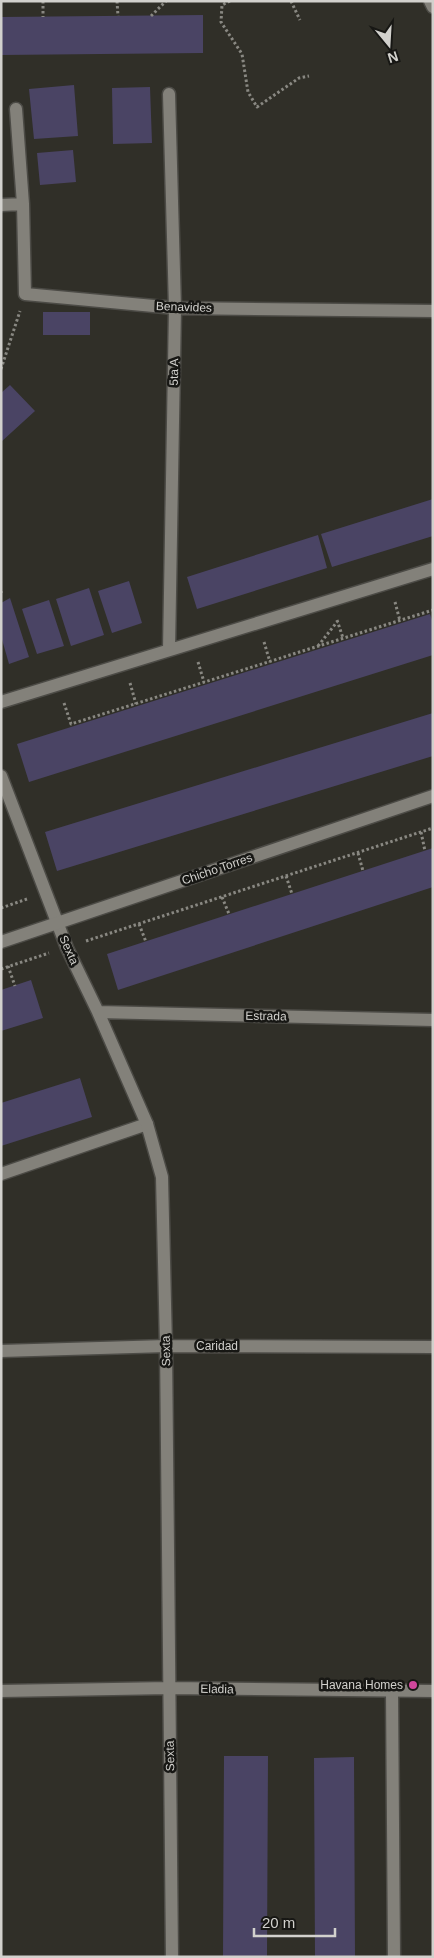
<svg xmlns="http://www.w3.org/2000/svg" width="434" height="1958" viewBox="0 0 434 1958" font-family="Arial,sans-serif">
<style>
.building{fill:#4a4464}
.lines{fill:none;stroke-linecap:round;stroke-linejoin:round}
.lane-casing{stroke:#4c4b46;stroke-width:15}
.street-casing{stroke:#4c4b46;stroke-width:15}
.secondary-casing{stroke:#4c4b46;stroke-width:15}
.path{stroke:#898882;stroke-width:3;stroke-dasharray:2.5 2.5;stroke-linecap:butt}
.lane{stroke:#83817a;stroke-width:12}
.street{stroke:#83817a;stroke-width:12}
.secondary{stroke:#83817a;stroke-width:12}
.hotel-dot{fill:#d1479c;stroke:#171714;stroke-width:2}
.labels{text-anchor:middle;stroke-width:5;stroke-linejoin:round;paint-order:stroke}
.street-label{font-size:12px;fill:#d2d1cd;stroke:#171714}
.poi-label{font-size:12px;fill:#d2d1cd;stroke:#171714;text-anchor:end}
</style>
<rect width="100%" height="100%" fill="#302f28"/>
<path class="building" d="M203,15V53L1,55V17Z
M74,85L78,136L34,139L29,89Z
M150,87L152,143L113,144L112,88Z
M73,150L76,182L40,185L37,153Z
M43,312H90V335H43Z
M10,385L35,411L1,442V393Z
M433,499V536L332,567L321,534Z
M318,535L327,568L197,609L187,577Z
M129,581L142,623L112,633L98,591Z
M89,588L104,635L71,646L56,599Z
M10,598L29,657L9,664L1,636V603Z
M49,600L64,646L37,654L22,609Z
M430,614L433,623V655L29,782L17,744Z
M433,713V756L57,871L45,832Z
M433,848V887L118,990L107,954Z
M31,980L43,1018L1,1031V990Z
M80,1078L92,1117L1,1146V1103Z
M224,1756H268L267,1957H223Z
M354,1757L355,1957H315L314,1758Z"/>
<g class="lines">
<defs>
<path id="lane" d="M1,1174L147,1124
M392,1691L394,1957"/>
<path id="street" d="M430,1L433,7
M16,109L23,204L25,294L175,308L433,311
M1,205L23,204
M169,650L175,308L169,94
M1,702L433,569
M1,776L67,948L98,1012L147,1124L162,1177L166,1346L172,1957
M98,1012L433,1020
M1,1351L166,1346L433,1347
M1,1691L169,1688L433,1691"/>
<path id="secondary" d="M1,942L433,796"/>
</defs>
<use href="#lane" class="lane-casing"/>
<use href="#street" class="street-casing"/>
<use href="#secondary" class="secondary-casing"/>
<path class="path" d="M43,1V17
M117,1L118,16
M230,1L222,5L221,22L242,54L248,92L257,107L299,78L309,76
M291,1L300,20
M151,16L166,1
M1,369L20,311
M1,592L2,591
M395,602L400,621
M337,620L343,638
M264,642L270,662
M318,646L337,622
M198,662L204,682
M130,683L136,704
M64,703L71,724L433,610
M421,832L425,851
M358,853L363,871
M286,876L292,894
M222,897L229,914
M1,908L27,899
M139,924L146,942
M86,941L433,828
M8,966L15,986
M1,969L49,953"/>
<use href="#lane" class="lane"/>
<use href="#street" class="street"/>
<use href="#secondary" class="secondary"/>
</g>
<circle class="hotel-dot" cx="413" cy="1685" r="5"/>
<g class="labels">
<g class="street-label">
<text transform="translate(184 307) rotate(2)" y="4">Benavides</text>
<text transform="translate(174 372) rotate(-89)" y="4">5ta A</text>
<text transform="translate(217 869) rotate(-19)" y="4">Chicho Torres</text>
<text transform="translate(69 950) rotate(66)" y="4">Sexta</text>
<text transform="translate(266 1016) rotate(1)" y="4">Estrada</text>
<text x="217" y="1350">Caridad</text>
<text transform="translate(166 1351) rotate(-91)" y="4">Sexta</text>
<text transform="translate(217 1689) rotate(1)" y="4">Eladia</text>
<text transform="translate(170 1756) rotate(-91)" y="4">Sexta</text>
</g>
<g class="poi-label">
<text x="403" y="1689">Havana Homes</text>
</g>
</g>
<rect width="434" height="1958" fill="none" stroke="#d2d1cd" stroke-width="5"/>
<g transform="translate(389 45) rotate(162)" stroke="#171714" stroke-width="4" paint-order="stroke">
<path d="M0-4L9 19L0 12L-9 19Z" fill="#d2d1cd"/>
<text y="-8" font-size="14" font-weight="bold" text-anchor="middle" fill="#d2d1cd">N</text>
</g>
<path d="M254 1928v8h81v-8" fill="none" stroke="#d2d1cd" stroke-width="2.5"/>
<text x="262" y="1928" font-size="15" fill="#d2d1cd" stroke="#171714" stroke-width="4" paint-order="stroke">20 m</text>
</svg>
